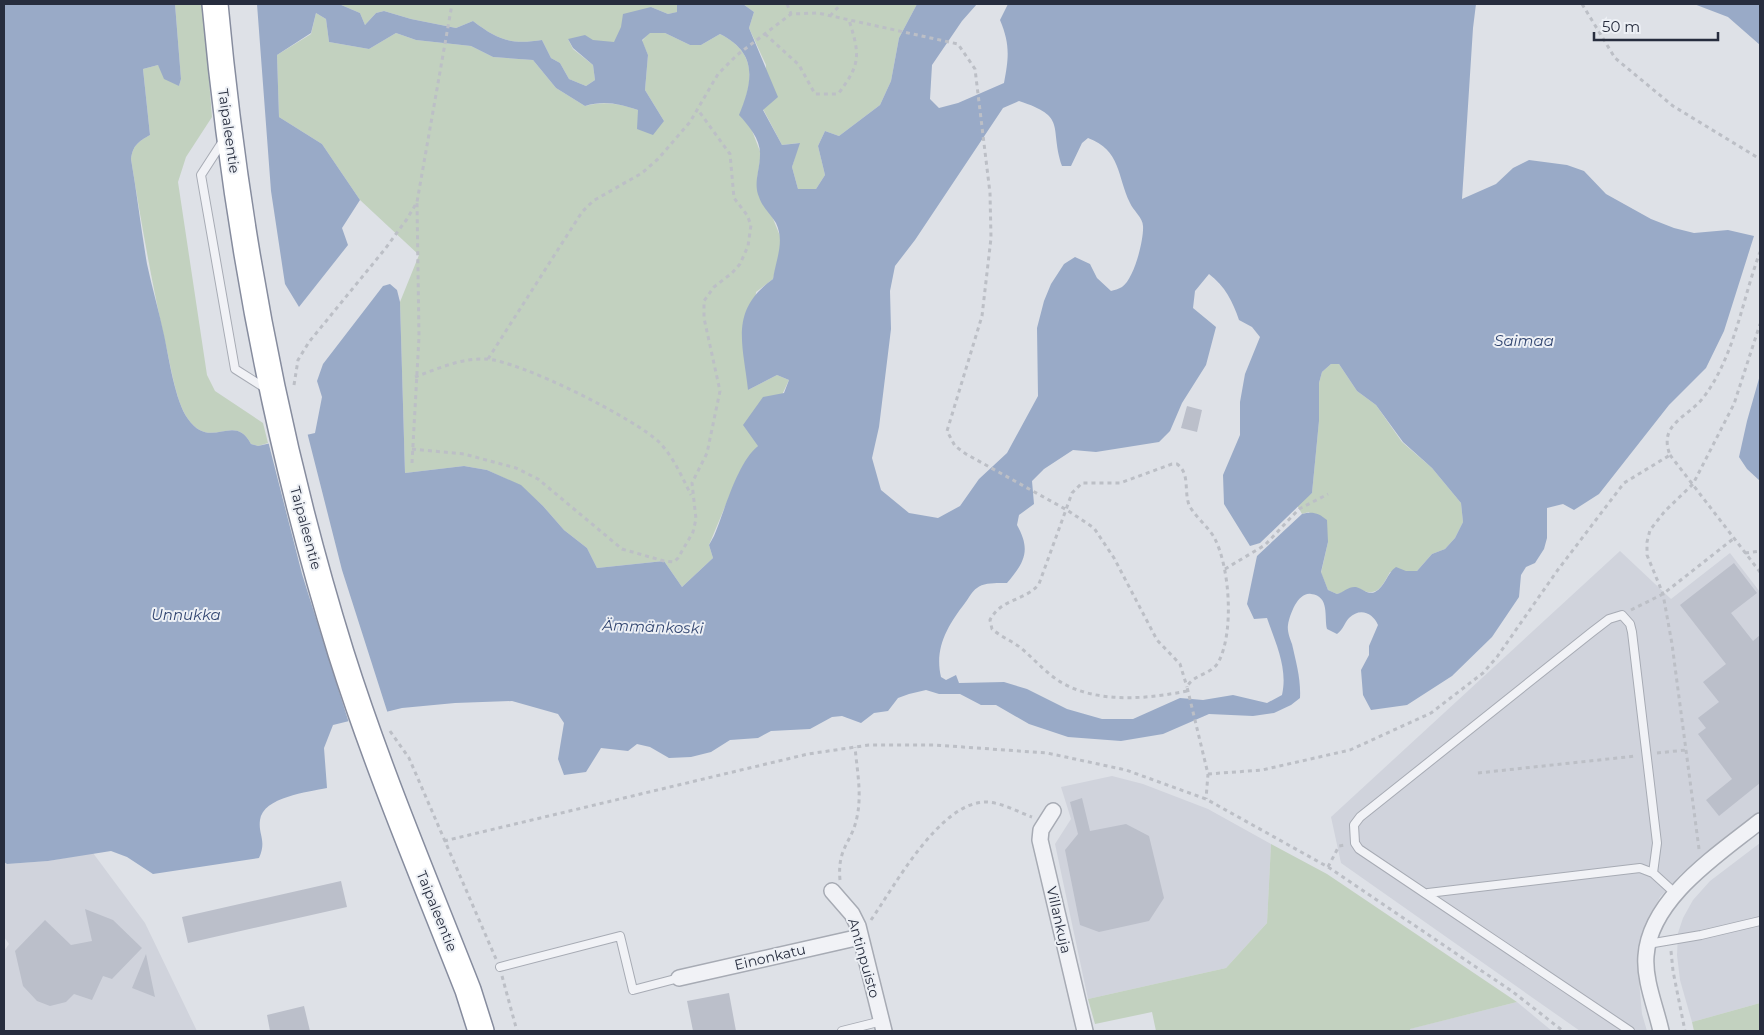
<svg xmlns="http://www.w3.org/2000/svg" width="1764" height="1035" viewBox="0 0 1764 1035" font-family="Montserrat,sans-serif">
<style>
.built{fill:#d0d3dc}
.green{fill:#c2d1bf}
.water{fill:#99aac7;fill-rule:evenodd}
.pier{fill:#dee1e7}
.building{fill:#bbbfca}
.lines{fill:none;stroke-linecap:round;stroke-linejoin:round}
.service-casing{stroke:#a7abb4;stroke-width:10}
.minor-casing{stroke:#a7abb4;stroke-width:18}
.trunk-casing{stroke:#868c9e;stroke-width:28}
.path{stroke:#bcbfc6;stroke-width:3;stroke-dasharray:4 4;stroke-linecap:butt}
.service{stroke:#f1f2f6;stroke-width:8}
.minor{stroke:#f1f2f6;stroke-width:15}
.trunk{stroke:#fff;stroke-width:25}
.labels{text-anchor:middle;stroke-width:4;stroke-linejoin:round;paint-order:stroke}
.street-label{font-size:14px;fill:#272d3e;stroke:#edf0f5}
.water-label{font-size:15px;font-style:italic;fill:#324671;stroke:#edf0f5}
</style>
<rect width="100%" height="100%" fill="#dee1e7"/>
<path class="built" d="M1620,551L1671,599L1730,553L1760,592V812L1681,874L1660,897L1651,914L1637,959L1642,1014L1647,1031H1580L1341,863L1331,817Z
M1112,776L1143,784L1208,809L1271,844L1267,923L1226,968L1088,999L1055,844L1071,819L1061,787Z
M1760,843V1003L1692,1022L1680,980L1677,955L1678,933L1683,918L1693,900L1710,881Z
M93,853L145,923L197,1031H5L4,951L9,944L4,937V862L7,864L48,861Z
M1517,1002L1552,1031H1410L1409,1029Z"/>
<path class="green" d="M175,4H203L212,117L186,157L178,182L207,375L215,391L263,423L268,443L258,446L251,444C234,411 211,452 188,419C176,402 171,367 166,346C152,284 141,222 131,159C133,145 138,142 150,135L143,69L158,65L179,86L181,79Z
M339,4H677L678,12L668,14L651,7L622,27L615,43L568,39L573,49L593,65L595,80L586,86L569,79L560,63L551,58L542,40C511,45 498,40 473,21L456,28L411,19L384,11L376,13L365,25L360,13Z
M743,4H917L899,38L891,81L880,105L839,136L825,131L818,146L825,175L816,189H798L792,167L799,143L782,145L763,109L766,65L749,28L754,12Z
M316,13L326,19L329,42L369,49L396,33L416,40L471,46L493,57L533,60L556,88L585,106C614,98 637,109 664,121L645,90L648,55L642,41L650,32L665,33L690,45H701L720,34C758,53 753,81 740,115L751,128L761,154L757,179L780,236L781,248L773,279L756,292L748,390L777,375L789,380L758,446L739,473L709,545L713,558L682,587L664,561L597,568L587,548L564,530L543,506L521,486L487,470L464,466L405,473L400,302L419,255L360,200L322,144L279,117L277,55L311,34Z
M1331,364H1339L1357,391L1376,405L1402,442L1432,468L1461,503L1463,522L1455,538L1445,549L1432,554L1417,571L1390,572C1382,587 1376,599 1358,588L1337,594L1328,590L1321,573L1328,542L1309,512L1302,514L1297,505L1312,493L1319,421V383L1322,372Z
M1271,844L1327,874L1517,1002L1410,1029V1031H1156L1152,1012L1095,1024L1088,999L1226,968L1267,923Z
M1760,1003V1031H1694L1692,1022Z"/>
<path class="water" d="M4,4H175L181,79L179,86L164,79L158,65L143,69L150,135C138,142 133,145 131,159C137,194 141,229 147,264C152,288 159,311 164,335C169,358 175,401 188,419C211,452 234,411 251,444L258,446L315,433L322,397L317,381L323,364L383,286L390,284L397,290L400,302L405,473L464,466L487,470L521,485L543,506L564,530L587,548L597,568L664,561L682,587L713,558L709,545L714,536C725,510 737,463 758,446L743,425L763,397L784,393L789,380L777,375L748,390C743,343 729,311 773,279C776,259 785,242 776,223C771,214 762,207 759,197C753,184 760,169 760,155C761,140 749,126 739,115C753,81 758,53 720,34L701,45H690L665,33H650L642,40L648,55L645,90L664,121L653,135L637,129L638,110C619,104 605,100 585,106L556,88L533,60L493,57L471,46L416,40L396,33L369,49L329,42L326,19L316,13L311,33L277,55L279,117L322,144L360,200L342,228L348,245L299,307L285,284L271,191L257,4H339L360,13L365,25L376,13L384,11L411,19L456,28L473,21C498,40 511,45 542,40L551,58L560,63L569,79L586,86L595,80L593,65L573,48L568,39L585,35L593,40L614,42L621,27L623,14L651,7L668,14L677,12V4H743L754,12L749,28L778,97L763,110L782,145L800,143L792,167L798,189H816L825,175L818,146L825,131L839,136L880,105L891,81L899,38L917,4H977L962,21L932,65L930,99L939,108L958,103L1004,83C1009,57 1010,44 1000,20L1008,4H1476L1473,28L1462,199L1496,184L1513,168L1529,160L1567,165L1584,171L1606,194L1651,219L1674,228L1694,233L1728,230L1754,236L1724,331L1706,368L1669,405L1599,494L1574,510L1563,504L1547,508V538L1544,549L1535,563L1526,567L1521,575L1519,597L1492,637L1452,676L1407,705L1371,710L1363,695L1361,670L1369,655V646L1378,625C1373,613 1360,607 1349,618C1344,623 1344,629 1337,634L1327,629C1324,617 1330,596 1311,594C1298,592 1290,614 1288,625C1287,631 1290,639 1292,644C1296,662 1301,679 1300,698L1291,705L1274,713L1253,716L1209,714L1163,734L1121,741L1068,737L1029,724L996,705H981L960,694H939L926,690L909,694L898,698L888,711L874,713L861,723L842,716L832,717L810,729L771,731L758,738L730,740L711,752L691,757L669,758L650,747L637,744L628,751L601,748L586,772L564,775L558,759L564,723L558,714L512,701L455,703L402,708L333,725L324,748L327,788C308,792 263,797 260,820C258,835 267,840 259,858L153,874L127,857L111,851L48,861L7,864L4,862ZM1019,101C1068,117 1049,126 1062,166H1071L1082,143L1088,138C1121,150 1117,176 1130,203C1133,210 1143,218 1143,226C1144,240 1134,279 1122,287C1119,289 1114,290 1111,291L1097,278L1090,264L1075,257L1064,264L1051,284L1044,301L1037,328L1038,396L1007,453L979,479L960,506L938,518L909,513L881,490L872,458L879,427L891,329L890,291L895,266L915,240L1003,108ZM1209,274C1225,286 1233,302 1239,320L1252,327L1260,337L1245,374L1240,402V435L1223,475L1224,504L1250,546L1260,543L1312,493L1319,421V383L1322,372L1331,364H1339L1357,391L1376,405L1403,442L1432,468L1461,503L1463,522L1455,538L1445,549L1432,554L1417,571H1406L1396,567C1387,573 1385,587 1375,592C1368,595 1363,589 1356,587C1349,586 1344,592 1337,594L1328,590L1321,572L1328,542L1327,520C1319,513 1312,511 1302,514L1257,556L1247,604L1254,619L1267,618C1276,644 1288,668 1282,695L1267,703L1233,695L1203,700L1180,698L1133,719H1102L1067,709L1027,689L1004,682L959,683L956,675L946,680L941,677C934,648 948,625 965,603C969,598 972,591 977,588C984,582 999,583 1007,583C1025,562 1031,550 1017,525L1019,515L1034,504L1032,481L1044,469L1073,450L1096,452L1159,442L1170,431L1182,403L1206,365L1216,327L1193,308L1195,291Z
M1694,4H1760V45L1728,17Z
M1760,375V481L1747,469L1739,457L1747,421Z"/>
<path class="pier" d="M307,432L342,570L388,714L349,723L302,574L268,441Z"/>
<path class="building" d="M1187,406L1202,410L1197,432L1181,428Z
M1734,563L1757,593L1731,613L1753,641L1760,635V783L1719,816L1706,800L1732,779L1698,734L1706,728L1698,718L1719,702L1703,682L1726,664L1680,605Z
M1082,798L1090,831L1126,824L1149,836L1164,898L1149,921L1099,932L1080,925L1065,850L1078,834L1070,802Z
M341,881L347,907L188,943L182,917Z
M85,909L113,920L142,948L112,979L103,976L92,1000L74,994L66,1002L50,1006L37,1001L23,986L15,951L45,920L71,945L92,941Z
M146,954L155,997L132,988Z
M729,993L736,1031H693L687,1001Z
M304,1006L310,1031H270L267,1015Z"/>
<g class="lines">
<defs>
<path id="service" d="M223,141L201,175L235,369L268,390
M1428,893L1640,868L1653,873L1676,894
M1648,944L1701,935L1760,921
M500,967L620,936L633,990L679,978
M842,1031L882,1021
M1630,1031L1359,849L1355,843L1354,825L1360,817L1592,632L1609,619L1622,615L1630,624L1632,632L1657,843L1653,873"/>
<path id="minor" d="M1053,811L1041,830L1040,840L1085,1031
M832,891L852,914L858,926L884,1031
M679,978L860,937
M1661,1031C1656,1008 1644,980 1646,956C1650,898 1719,854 1760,821"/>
<path id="trunk" d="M215,4C235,222 276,444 341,653C377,767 424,878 468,990L481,1031"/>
</defs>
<use href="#service" class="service-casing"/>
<use href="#minor" class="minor-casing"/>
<use href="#trunk" class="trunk-casing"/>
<path class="path" d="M787,4L791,14
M1582,4L1615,58L1673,106L1760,159
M830,16L841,4
M765,34L799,65L815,94H838C861,64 860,55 849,20
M488,359L582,212L593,201L642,173L658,159L690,122L718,74L737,55L791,14L818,13L958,44L975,69L990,193L991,238L982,316L947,431L955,446L966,454L1067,510L1094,528L1114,558L1157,640L1180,664L1187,687
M415,377C437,369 461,358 485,359C519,360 636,419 660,443C674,458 682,477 691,495
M294,385L298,360L309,342L385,249L407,219L417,202L452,4
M412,449L464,454L516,468L538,479L622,549L664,561L674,562L678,558L693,532L696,519L692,483L707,453L720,391L704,318V301L714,287L732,273L740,264L748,246L751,225L747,215L734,198L730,154L698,110
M1670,455L1760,572
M412,463L419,337L417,202
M1745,553L1760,551
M1225,569L1265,545L1299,509L1328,494
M1631,610L1663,594L1733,539
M1187,691C1147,699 1096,704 1059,681C1045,672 1034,659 1021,648C1012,641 1001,637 992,629L990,620C1001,598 1026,601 1039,584L1072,493L1082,483H1120L1172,464H1177C1191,474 1183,493 1190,507C1197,518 1207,526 1214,537C1230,567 1234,631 1219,661C1212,675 1193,674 1187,687L1208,774L1206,799
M390,731L409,758L496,959
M1657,753L1686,750
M1478,773L1636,756
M1208,774L1262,770L1350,750L1431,713L1483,673L1497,657L1557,571L1624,483L1670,455C1658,424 1687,418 1703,398C1735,356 1742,300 1760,252
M444,841L808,754L869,745H935L1047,753L1126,770L1206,799L1328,867L1513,992L1563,1031
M1699,849L1672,644L1663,594L1647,555V542L1650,530L1665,511L1693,484L1734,404L1760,324
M1328,867L1339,846L1345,845
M840,880C837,847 852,843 857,817C862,794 857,770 855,747
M871,920C894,887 939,803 985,802C1001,802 1018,812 1032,817
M1671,951L1673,971L1685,1031
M502,976L517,1031"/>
<use href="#service" class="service"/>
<use href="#minor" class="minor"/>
<use href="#trunk" class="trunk"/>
</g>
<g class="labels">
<g class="street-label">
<text transform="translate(229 131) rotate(82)" y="5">Taipaleentie</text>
<text transform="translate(306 528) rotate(75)" y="5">Taipaleentie</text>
<text transform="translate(437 911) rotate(68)" y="5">Taipaleentie</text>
<text transform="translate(1059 920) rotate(77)" y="5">Villankuja</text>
<text transform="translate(770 957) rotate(-13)" y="5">Einonkatu</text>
<text transform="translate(864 958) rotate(74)" y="5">Antinpuisto</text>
</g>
<g class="water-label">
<text x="1524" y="346">Saimaa</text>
<text x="186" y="620">Unnukka</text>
<text transform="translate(653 627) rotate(2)" y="5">Ämmänkoski</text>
</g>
</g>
<rect width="1764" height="1035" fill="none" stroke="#272d3e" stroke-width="10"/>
<path d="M1594 32v8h124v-8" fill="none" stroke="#272d3e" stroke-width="2.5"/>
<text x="1602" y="32" font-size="15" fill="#272d3e" stroke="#edf0f5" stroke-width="4" paint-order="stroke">50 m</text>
</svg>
